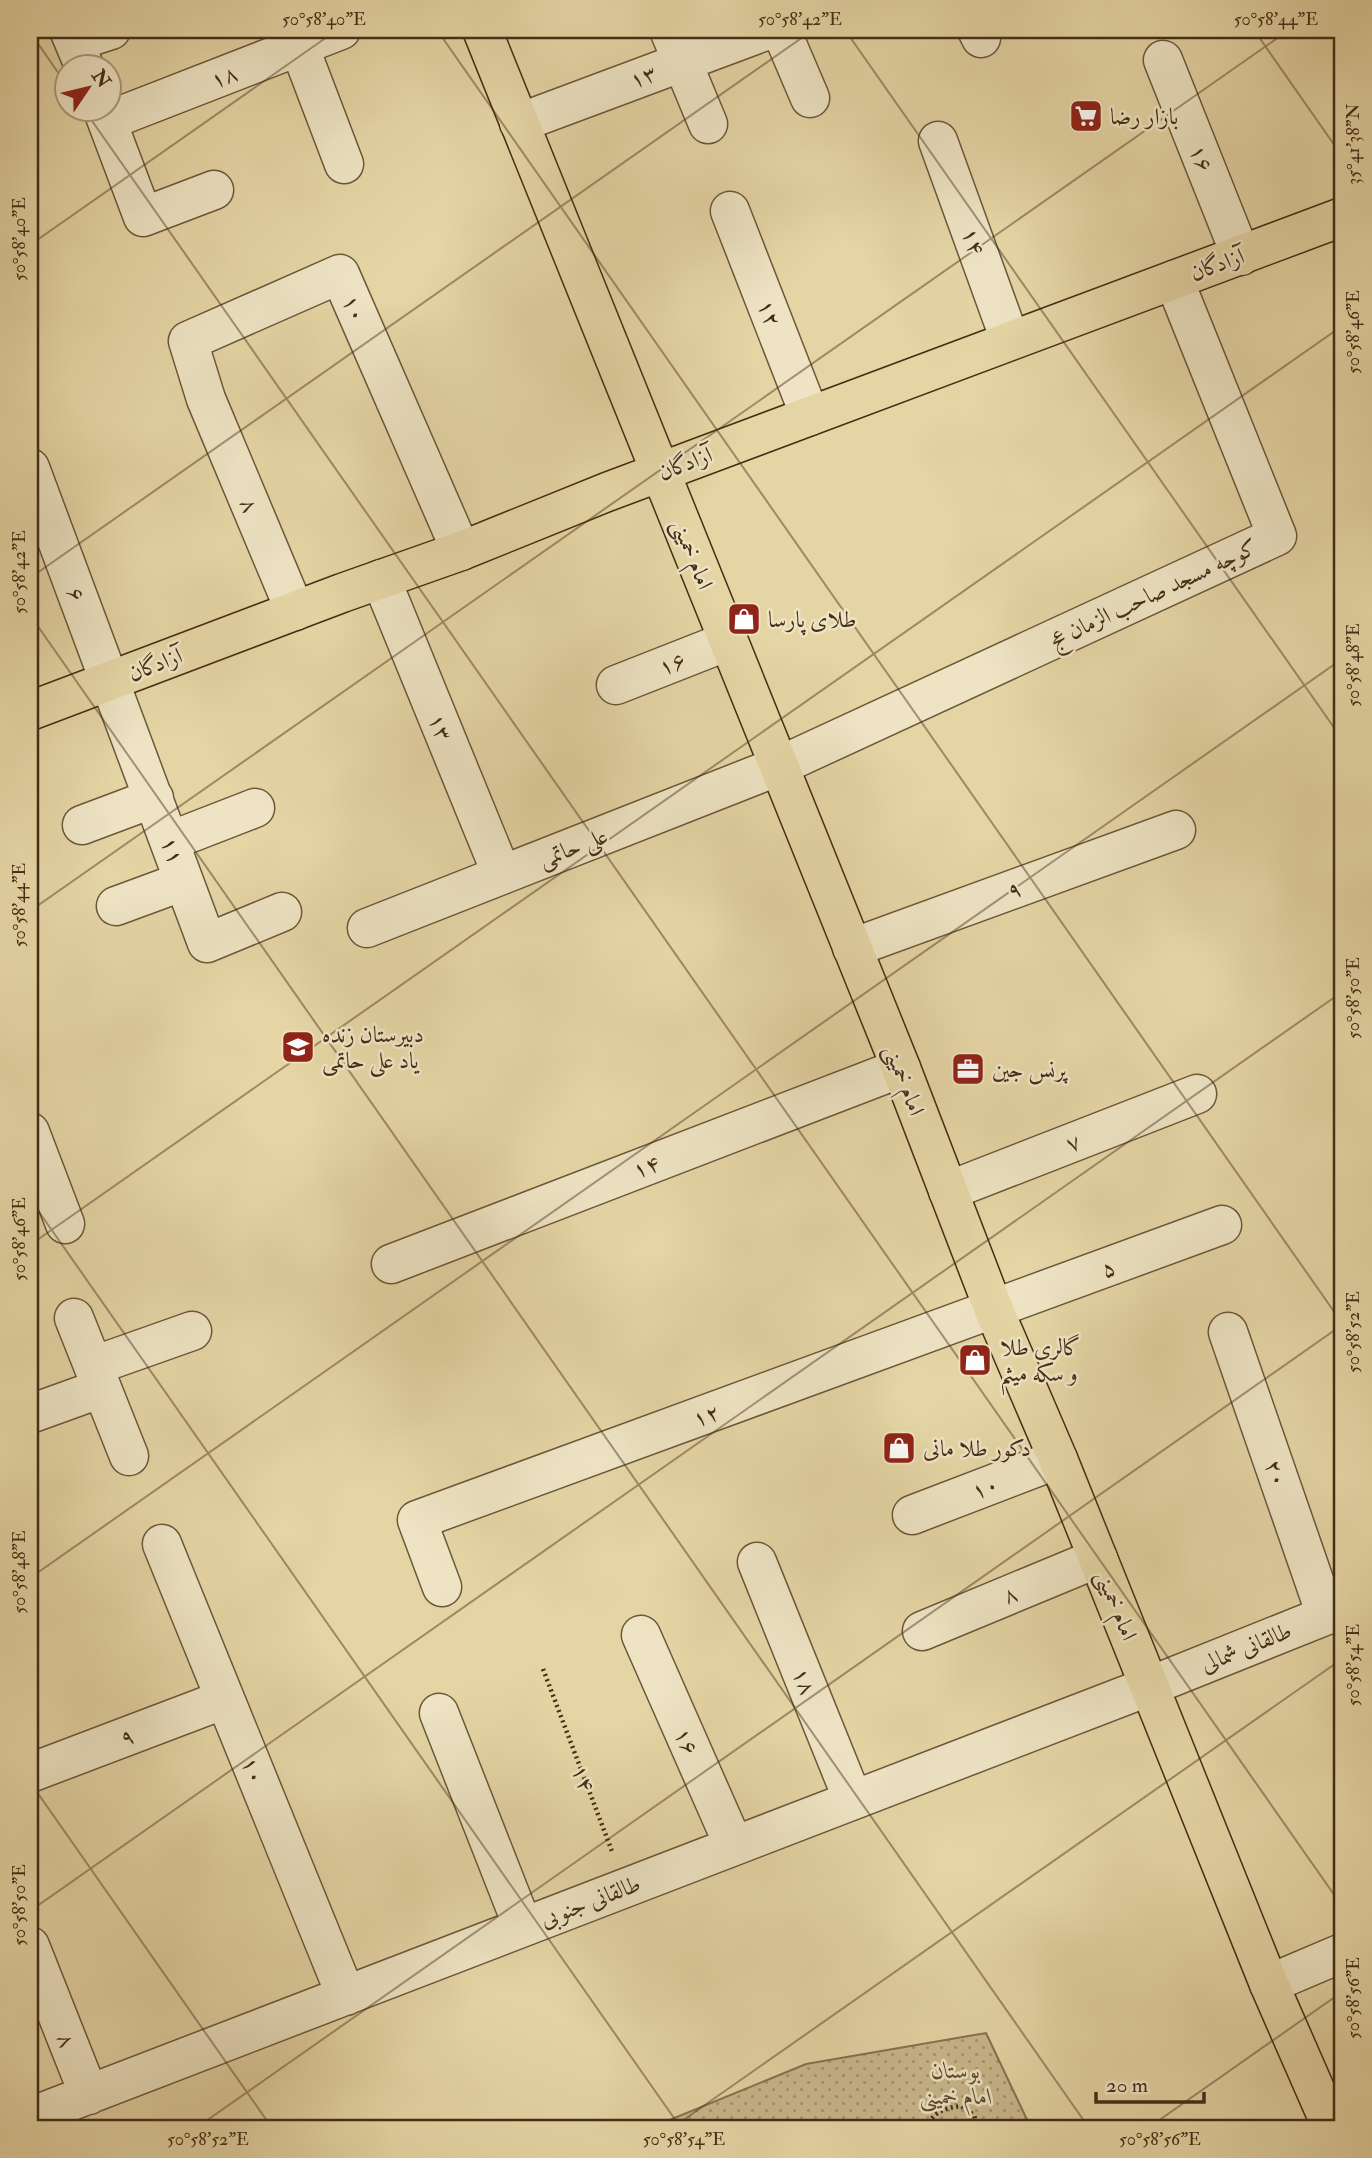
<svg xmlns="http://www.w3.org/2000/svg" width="1372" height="2158" viewBox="0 0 1372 2158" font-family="'IM FELL Double Pica',Amiri,serif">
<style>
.grass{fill:url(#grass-dots);stroke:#877252;stroke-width:2}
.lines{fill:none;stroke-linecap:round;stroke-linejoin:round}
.minor-casing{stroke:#6c573a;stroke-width:41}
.major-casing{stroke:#442d17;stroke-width:41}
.path{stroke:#442d17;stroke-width:4.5;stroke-dasharray:2 3.5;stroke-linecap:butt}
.minor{stroke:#eee4c4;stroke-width:38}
.major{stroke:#e5d5a5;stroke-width:38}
.ticks{fill:none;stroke:#442d17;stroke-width:2;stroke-opacity:0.45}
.labels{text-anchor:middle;stroke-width:5;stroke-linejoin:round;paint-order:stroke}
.street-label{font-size:23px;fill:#442d17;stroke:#eee4c4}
.poi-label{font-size:23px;fill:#442d17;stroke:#eee4c4;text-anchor:start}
.park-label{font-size:23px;font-style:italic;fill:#5f492f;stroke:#eee4c4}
.neatline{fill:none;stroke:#442d17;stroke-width:2.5}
.ticks-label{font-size:18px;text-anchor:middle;fill:#442d17}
</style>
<defs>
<pattern id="grass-dots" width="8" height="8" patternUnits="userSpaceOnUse" patternTransform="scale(1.75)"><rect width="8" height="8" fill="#cab88d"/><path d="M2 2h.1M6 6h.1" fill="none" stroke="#a69672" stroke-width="1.8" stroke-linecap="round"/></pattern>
</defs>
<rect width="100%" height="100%" fill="#e5d5a5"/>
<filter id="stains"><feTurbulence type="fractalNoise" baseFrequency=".00286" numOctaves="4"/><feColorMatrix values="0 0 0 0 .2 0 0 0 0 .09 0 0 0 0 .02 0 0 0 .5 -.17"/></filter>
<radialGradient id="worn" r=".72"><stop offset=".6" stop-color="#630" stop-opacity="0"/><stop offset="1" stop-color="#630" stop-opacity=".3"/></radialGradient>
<path class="grass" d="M986,2033L1031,2128H650L806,2064Z"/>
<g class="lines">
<defs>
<path id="minor" d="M69,30L84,66
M293,30L344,164
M669,30L708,124
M781,30L810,98
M977,30L981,38
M74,42L111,30
M1163,60L1241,256
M102,108L143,217L214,190
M107,121L341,30
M519,123L768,30
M938,141L1010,340
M730,211L810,416
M30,468L207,943L282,912
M381,579L502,875
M295,611L206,399L188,341L340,274L461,551
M616,685L728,641
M82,825L154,798
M170,841L255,808
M116,906L184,881
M367,928L779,766L1277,536L1174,280
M852,948L1176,830
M30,1132L65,1224
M948,1191L1197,1094
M391,1264L901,1068
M74,1318L129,1456
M1228,1332L1326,1615
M93,1366L192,1331
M30,1414L102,1388
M912,1515L1058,1459
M162,1544L346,1996
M757,1562L853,1800
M442,1587L417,1520L1222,1225
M922,1631L1098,1558
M641,1635L734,1846
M439,1713L523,1927
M30,1773L225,1699
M30,1946L89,2095
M1269,1984L1342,1953
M30,2117L1150,1686L1342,1609"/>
<path id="major" d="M482,30L901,1068L994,1310L1058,1459L1269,1984L1332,2128
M30,711L342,593L461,551L607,492L1342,217"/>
</defs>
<use href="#minor" class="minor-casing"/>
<use href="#major" class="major-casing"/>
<path class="path" d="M543,1669L613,1854
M927,2128C932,2112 945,2108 961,2106L974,2115L978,2128"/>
<use href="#minor" class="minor"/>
<use href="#major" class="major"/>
</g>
<path class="ticks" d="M437,30L1342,1323M845,30L1342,739M1254,30L1342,156M30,32L66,84M83,108L1342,1906M30,245L337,30M30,578L813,30M30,615L1089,2128M30,911L1289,30M30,1199L681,2128M30,1245L1342,326M30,1578L1342,659M30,1782L272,2128M30,1911L1342,992M196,2128L1342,1325M672,2128L1342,1659M1148,2128L1342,1992"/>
<defs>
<symbol id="supermarket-square" viewBox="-11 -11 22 22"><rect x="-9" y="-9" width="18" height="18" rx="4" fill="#8f2418" stroke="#eee4c4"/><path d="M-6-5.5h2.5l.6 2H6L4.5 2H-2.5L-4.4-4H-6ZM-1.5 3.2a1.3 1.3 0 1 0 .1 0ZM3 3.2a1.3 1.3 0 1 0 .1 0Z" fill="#fff"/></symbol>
<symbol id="shop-square" viewBox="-11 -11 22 22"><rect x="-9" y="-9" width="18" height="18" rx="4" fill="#8f2418" stroke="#eee4c4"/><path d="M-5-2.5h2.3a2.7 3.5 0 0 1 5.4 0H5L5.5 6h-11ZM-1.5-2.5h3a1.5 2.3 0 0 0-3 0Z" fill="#fff"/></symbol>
<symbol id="school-square" viewBox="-11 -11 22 22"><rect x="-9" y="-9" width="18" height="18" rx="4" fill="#8f2418" stroke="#eee4c4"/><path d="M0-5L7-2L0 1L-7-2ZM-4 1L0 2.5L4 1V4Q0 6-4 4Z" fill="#fff"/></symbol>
<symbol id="office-square" viewBox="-11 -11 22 22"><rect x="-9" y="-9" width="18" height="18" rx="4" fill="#8f2418" stroke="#eee4c4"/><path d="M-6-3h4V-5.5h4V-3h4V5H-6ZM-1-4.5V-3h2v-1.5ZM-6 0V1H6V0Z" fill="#fff"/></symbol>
</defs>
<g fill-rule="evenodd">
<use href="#supermarket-square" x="1067" y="97" width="38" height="38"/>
<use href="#shop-square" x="725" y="600" width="38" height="38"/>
<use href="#school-square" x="279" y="1028" width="38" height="38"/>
<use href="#office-square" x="949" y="1050" width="38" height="38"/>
<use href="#shop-square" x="956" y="1341" width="38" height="38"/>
<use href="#shop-square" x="880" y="1429" width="38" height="38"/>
</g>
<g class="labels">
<g class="street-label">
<text transform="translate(224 76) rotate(-21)" y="8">۱۸</text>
<text transform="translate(643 76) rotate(-21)" y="8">۱۳</text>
<text transform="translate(1202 158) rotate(68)" y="8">۱۶</text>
<text transform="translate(974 241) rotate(70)" y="8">۱۴</text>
<text transform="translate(1217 264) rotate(-20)" y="8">آزادگان</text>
<text transform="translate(355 308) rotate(66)" y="8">۱۰</text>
<text transform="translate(770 313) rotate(69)" y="8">۱۲</text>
<text transform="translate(685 463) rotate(-21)" y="8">آزادگان</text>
<text transform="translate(250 505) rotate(67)" y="8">۸</text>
<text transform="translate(693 554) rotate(68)" y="8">امام خمینی</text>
<text transform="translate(1153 593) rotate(-25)" y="8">کوچه مسجد صاحب الزمان عج</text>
<text transform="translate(77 594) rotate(69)" y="8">۶</text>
<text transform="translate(672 663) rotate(-21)" y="8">۱۶</text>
<text transform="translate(155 664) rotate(-21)" y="8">آزادگان</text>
<text transform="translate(441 727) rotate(68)" y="8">۱۳</text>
<text transform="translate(573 847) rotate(-21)" y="8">علی حاتمی</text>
<text transform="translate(173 850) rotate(70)" y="8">۱۱</text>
<text transform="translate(1014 889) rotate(-20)" y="8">۹</text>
<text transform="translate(905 1080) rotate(69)" y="8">امام خمینی</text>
<text transform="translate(1073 1142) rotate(-21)" y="8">۷</text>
<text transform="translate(646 1166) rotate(-21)" y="8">۱۴</text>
<text transform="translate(1108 1268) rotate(-20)" y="8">۵</text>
<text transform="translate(706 1415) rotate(-20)" y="8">۱۲</text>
<text transform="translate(1277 1473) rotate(71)" y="8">۲۰</text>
<text transform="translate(985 1487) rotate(-21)" y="8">۱۰</text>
<text transform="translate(1010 1594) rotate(-22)" y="8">۸</text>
<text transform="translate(1117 1605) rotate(68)" y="8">امام خمینی</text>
<text transform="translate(1246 1647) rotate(-22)" y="8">طالقانی شمالی</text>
<text transform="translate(805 1681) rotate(68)" y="8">۱۸</text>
<text transform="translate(127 1736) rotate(-21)" y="8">۹</text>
<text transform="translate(687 1741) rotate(66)" y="8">۱۶</text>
<text transform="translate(254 1770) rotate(68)" y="8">۱۰</text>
<text transform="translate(584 1778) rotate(69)" y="8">۱۴</text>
<text transform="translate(590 1901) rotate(-21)" y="8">طالقانی جنوبی</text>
<text transform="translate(67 2040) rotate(68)" y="8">۸</text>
</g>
<g class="poi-label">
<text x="1110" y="124">بازار رضا</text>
<text x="768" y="627">طلای پارسا</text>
<text x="322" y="1042">دبیرستان زنده<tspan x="322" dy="26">یاد علی حاتمی</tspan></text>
<text x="992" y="1077">پرنس جین</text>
<text x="1000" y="1355">گالری طلا<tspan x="1000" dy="26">و سکه میثم</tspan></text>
<text x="923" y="1456">دکور طلا مانی</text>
</g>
<g class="park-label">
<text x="956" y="2078">بوستان<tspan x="956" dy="26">امام خمینی</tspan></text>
</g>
</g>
<rect width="1372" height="2158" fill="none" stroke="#e5d5a5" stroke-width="77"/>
<g transform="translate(88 88) rotate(55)"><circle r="33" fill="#eee4c4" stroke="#aa9b7f" stroke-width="2"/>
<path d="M0-5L12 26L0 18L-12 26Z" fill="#8f2418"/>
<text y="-10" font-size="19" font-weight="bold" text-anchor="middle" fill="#442d17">N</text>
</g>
<path d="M1096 2092v10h108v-10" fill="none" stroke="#442d17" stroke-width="3.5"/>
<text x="1106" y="2092" font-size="21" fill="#442d17" stroke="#eee4c4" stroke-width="5" paint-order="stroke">20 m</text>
<rect x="38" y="38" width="1296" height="2082" class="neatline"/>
<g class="ticks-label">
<text x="324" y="25">50°58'40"E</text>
<text x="800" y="25">50°58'42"E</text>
<text x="1276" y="25">50°58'44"E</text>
<text transform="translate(1353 144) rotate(-90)" y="6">35°41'38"N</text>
<text transform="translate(19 239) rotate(-90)" y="6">50°58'40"E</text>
<text transform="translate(1353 332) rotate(-90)" y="6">50°58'46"E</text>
<text transform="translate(19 572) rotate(-90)" y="6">50°58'42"E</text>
<text transform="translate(1353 665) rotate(-90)" y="6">50°58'48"E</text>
<text transform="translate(19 905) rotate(-90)" y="6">50°58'44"E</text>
<text transform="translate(1353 998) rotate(-90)" y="6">50°58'50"E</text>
<text transform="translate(19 1239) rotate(-90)" y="6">50°58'46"E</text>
<text transform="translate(1353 1332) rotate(-90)" y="6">50°58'52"E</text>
<text transform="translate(19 1572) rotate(-90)" y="6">50°58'48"E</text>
<text transform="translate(1353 1665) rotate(-90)" y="6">50°58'54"E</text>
<text transform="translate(19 1905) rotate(-90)" y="6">50°58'50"E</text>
<text transform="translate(1353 1998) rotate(-90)" y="6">50°58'56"E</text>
<text x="208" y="2145">50°58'52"E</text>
<text x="684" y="2145">50°58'54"E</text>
<text x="1160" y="2145">50°58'56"E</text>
</g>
<rect width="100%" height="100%" filter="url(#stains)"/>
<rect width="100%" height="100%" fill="url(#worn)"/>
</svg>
